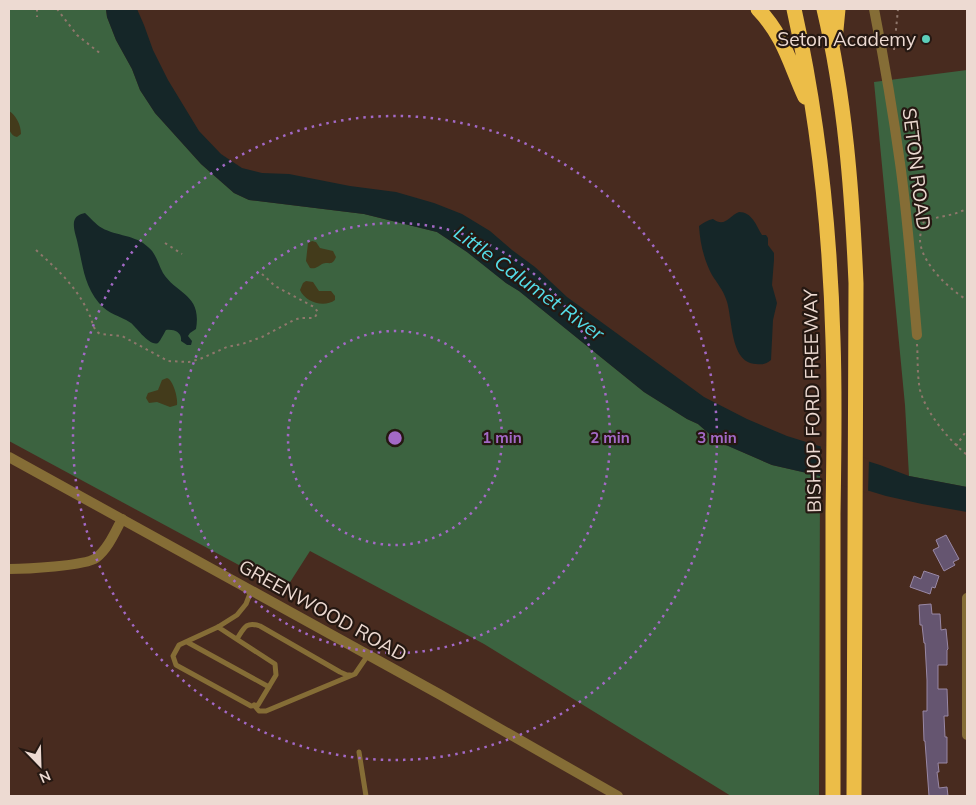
<svg xmlns="http://www.w3.org/2000/svg" width="976" height="805" viewBox="0 0 976 805" font-family="Mulish,sans-serif">
<style>
.green{fill:#3c6340}
.sand{fill:#433b1b}
.water{fill:#152628}
.pier{fill:#482b1f}
.building{fill:#655570;stroke:#9988a5}
.lines{fill:none;stroke-linecap:round;stroke-linejoin:round}
.path{stroke:#8f776c;stroke-width:2;stroke-dasharray:2.5 4;stroke-linecap:butt}
.service{stroke:#856d36;stroke-width:5}
.minor{stroke:#856d36;stroke-width:10}
.tertiary{stroke:#856d36;stroke-width:10}
.motorway{stroke:#ecbd48;stroke-width:15}
.ring{fill:none;stroke:#a369c6;stroke-width:2.5;stroke-dasharray:2.5 5}
.poi-dot{fill:#5cceba;stroke:#251812;stroke-width:2}
.labels{text-anchor:middle;stroke-width:4.5;stroke-linejoin:round;paint-order:stroke}
.poi-label{font-size:19px;fill:#eddad2;stroke:#251812;text-anchor:end}
.street-label{font-size:19px;fill:#eddad2;stroke:#251812}
.water-label{font-size:20px;font-style:italic;fill:#54dce7;stroke:#251812}
.centre{fill:#a369c6;stroke:#251812;stroke-width:2.5}
.ring-label{font-size:15px;text-anchor:middle;font-weight:bold;fill:#a369c6;stroke:#251812;stroke-width:4.5;stroke-linejoin:round;paint-order:stroke}
</style>
<rect width="100%" height="100%" fill="#482b1f"/>
<path class="green" d="M9,9H106L107,17L116,40L132,69L140,90L155,113L201,164L234,193L249,200L364,214L437,232L467,252L506,283L519,291L644,392L687,419L698,424L714,438L726,445L772,465L820,476L819,796H731L484,644L310,551L285,590L9,441Z
M967,70V487L909,476L905,405L874,82Z"/>
<path class="sand" d="M9,111C16,115 21,125 21,134L17,137C6,134 9,121 9,111Z
M312,241L316,242L320,248L333,251L336,257C332,267 329,261 322,264C317,267 316,269 310,268L306,261L308,243Z
M306,281L313,282L319,291H331L335,296V300C324,308 305,302 300,290L303,283Z
M167,378L169,379C174,384 178,398 177,405L170,407L157,402L149,403L146,398L148,393L158,390L162,380Z"/>
<path class="water" d="M106,9H137L144,25L153,50L168,80L199,131L221,154L242,168L262,173L289,174L350,186L396,192L434,203L462,214L490,231L512,250L535,267L567,297L704,397L747,419L787,436L880,465L909,476L967,487V512L922,504L886,496L820,476L772,465L726,445L714,438L698,424L687,419L644,392L519,291L506,283L467,252L437,232L364,214L249,200L234,193L201,164L155,113L140,90L132,69L116,40L107,17Z
M739,212C752,212 756,225 762,235H766L768,238V245L774,253V260L772,285L777,303L773,320L771,360C766,364 763,365 756,364C729,363 733,316 726,299C723,290 717,283 712,275C704,260 700,243 699,226C703,223 708,220 713,219C725,228 729,216 739,212Z
M85,213C91,218 95,224 102,228C116,236 136,235 148,247C156,253 158,264 163,273C177,295 202,294 196,329L190,333L188,336L192,341L191,345H187L181,341C182,332 174,329 166,330C164,333 161,340 158,343C150,347 136,327 131,323C119,315 109,315 99,303C84,285 83,266 78,245C77,238 73,230 74,222C75,216 80,214 85,213Z"/>
<path class="pier" d="M821,444L869,459L868,493L820,479Z"/>
<path class="building" d="M946,535L959,559L953,562L955,565L944,571L933,550L939,547L936,540Z
M924,571L939,576L935,588L932,587L930,594L910,587L914,576L921,579Z
M931,604L932,614H940L941,630L946,629L948,649L947,650V665H938V689H947L948,716H944L945,737H947V763H938L939,772H937L939,788L947,787L948,796H929L925,741H924L923,711H927V680L925,643H924L922,625H920L919,605Z"/>
<g class="lines">
<path class="path" d="M37,9V17
M57,9L77,35L101,54
M894,50L898,9
M924,221C922,227 920,234 920,240C921,263 949,289 967,300
M917,222L954,214L967,209
M165,243L182,254
M36,250C58,270 77,287 89,314C93,321 92,329 100,334L122,336L168,361L189,362L200,359L227,347L242,344L262,337L294,320L300,318H312L315,317L318,312L314,307L275,286L262,274
M917,344C918,358 917,375 920,390C926,413 949,440 967,455
M956,446L967,430"/>
<path class="service" d="M218,627L275,664L276,675L258,705L251,706L176,665L173,656L179,645L218,627L237,615L246,604L251,591
M237,639C244,628 246,621 260,626L340,672L347,675H350
M187,642L269,687
M254,705L259,711H266L355,674L368,655
M359,752L366,796"/>
<path class="minor" d="M874,9C884,60 893,112 900,163C908,220 912,278 917,335
M9,569C25,569 85,566 96,558C108,549 115,532 122,519
M967,598V735"/>
<path class="tertiary" d="M9,457L439,694L618,796"/>
<path class="motorway" d="M758,9C784,36 790,64 805,97
M794,9C818,117 830,229 833,340C835,398 834,456 833,514C833,608 833,702 833,796
M824,9C845,98 852,191 856,283L854,796
M835,40L838,9"/>
</g>
<g class="ring">
<circle cx="395" cy="438" r="107"/>
<circle cx="395" cy="438" r="215"/>
<circle cx="395" cy="438" r="322"/>
</g>
<circle class="poi-dot" cx="926" cy="39" r="5"/>
<g class="labels">
<g class="poi-label">
<text x="916" y="46">Seton Academy</text>
</g>
<g class="street-label">
<text transform="translate(917 169) rotate(83)" y="7">SETON ROAD</text>
<text transform="translate(812 401) rotate(-91)" y="7">BISHOP FORD FREEWAY</text>
<text transform="translate(323 610) rotate(29)" y="7">GREENWOOD ROAD</text>
</g>
<g class="water-label">
<text transform="translate(529 283) rotate(36)" y="7">Little Calumet River</text>
</g>
</g>
<circle cx="395" cy="438" r="8" class="centre"/>
<g class="ring-label">
<text x="502" y="443">1 min</text>
<text x="610" y="443">2 min</text>
<text x="717" y="443">3 min</text>
</g>
<rect width="976" height="805" fill="none" stroke="#eddad2" stroke-width="20"/>
<g transform="translate(40 765) rotate(157)" stroke="#251812" stroke-width="4" paint-order="stroke">
<path d="M0-4L9 19L0 12L-9 19Z" fill="#eddad2"/>
<text y="-8" font-size="14" font-weight="bold" text-anchor="middle" fill="#eddad2">N</text>
</g>
</svg>
